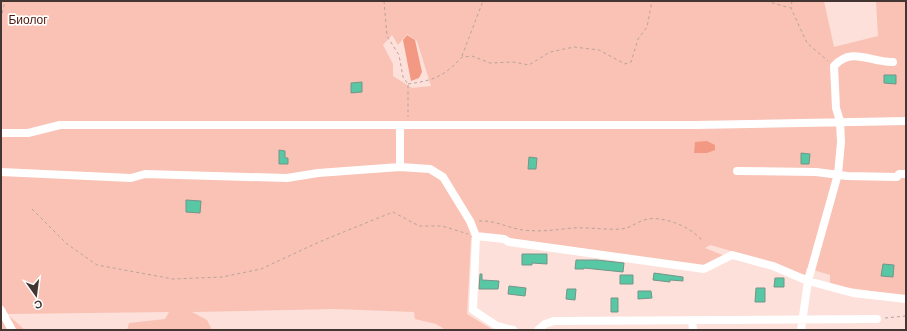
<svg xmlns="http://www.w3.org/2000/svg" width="907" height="331" viewBox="0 0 907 331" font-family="Barlow,sans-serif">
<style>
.green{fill:#f9c2b5;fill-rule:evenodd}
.water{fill:#f39882}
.building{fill:#57c7a4;stroke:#759589}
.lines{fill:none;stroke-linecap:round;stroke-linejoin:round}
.path{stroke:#b9a29c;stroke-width:1;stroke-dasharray:3 3;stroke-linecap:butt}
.minor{stroke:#fff;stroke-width:8}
.labels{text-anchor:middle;stroke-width:3.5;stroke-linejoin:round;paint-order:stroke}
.park-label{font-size:12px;fill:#51190d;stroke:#fff}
</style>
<rect width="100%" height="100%" fill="#fce0d9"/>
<path class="green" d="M1,1H824L834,47L878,36L876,1H906V296L830,285V275L807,268L805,275L760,259L710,245L705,248L725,256L703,266L480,234L471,238L467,314L493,330H446L436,324L415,319L414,312L335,309L192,312L207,320L212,330H127L129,323L165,319L169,312L7,314L25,330H1ZM407,34L417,41L431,86L412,88L393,76V64L383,45L392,35L398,45Z"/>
<path class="water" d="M407,35L415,40L422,72L419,78L411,81L403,40Z
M707,141L715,145V150L707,153H694L695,142Z"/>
<path class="building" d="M884,75H896V84L884,83Z
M362,82V92L351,93V83Z
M279,150L285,151V158H288V164H279Z
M801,153L810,154L809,164H801Z
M529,157L537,158L536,169H528Z
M186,200L201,201L200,213L186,212Z
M522,254H547V264L532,263V265H522Z
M576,260H597L624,263L623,272L584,268V269H575Z
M883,264L894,265L893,277L881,276Z
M654,273L683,277V281L670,280V282L653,280Z
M480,274H482V280L499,281L498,289H479Z
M620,275H633V284H620Z
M775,278H784V287H774Z
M509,286L526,288L525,296L508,294Z
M756,288H765V302H755Z
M567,289H576L575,300L566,299Z
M638,291H651L652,298L638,299Z
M611,298H618V312H611Z"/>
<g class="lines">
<path class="path" d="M384,1L387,36L399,55L403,77L408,84V117
M766,1L790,8
M792,1L791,8L807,43L828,61
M1,19L5,1
M462,56L483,1
M408,84C435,80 443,77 462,57L472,56L490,63L513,62L529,65L550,52L574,47L599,50L625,64L631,62L638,39L647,27L652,1
M32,209L67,244L97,265L173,279L222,277L261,269L319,242L393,212L419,226H442L468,234
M479,221C495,220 508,228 523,230C541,232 555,230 572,228C588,227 605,230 621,229C634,228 641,216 659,219C675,221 690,228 702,240
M885,318L906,316"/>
<path class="minor" d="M400,125V167L430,169L443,177L470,221L476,236L473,310L497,326L513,330
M1,133H28L60,125H695L906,121
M737,171L816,172L847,176L897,177L899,174H906
M1,172L131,178L145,174L287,178L318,173L400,167
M476,236L504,239L509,242L704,269L732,255L773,266L808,281L853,293L906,299
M1,310L12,330
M692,320L693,330
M538,330L545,324L554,321L877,319
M801,330L808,281L838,174L841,142L840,121L836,108L834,66C852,46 871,63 893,62"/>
</g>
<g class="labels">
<g class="park-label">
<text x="28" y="24">Биолог</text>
</g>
</g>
<rect width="907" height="331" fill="none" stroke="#433632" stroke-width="4"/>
<g transform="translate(36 295) rotate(166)" stroke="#ffffff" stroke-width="3" paint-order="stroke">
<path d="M0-3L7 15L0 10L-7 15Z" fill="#433632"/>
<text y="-6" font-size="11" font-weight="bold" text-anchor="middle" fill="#433632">С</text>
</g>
</svg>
